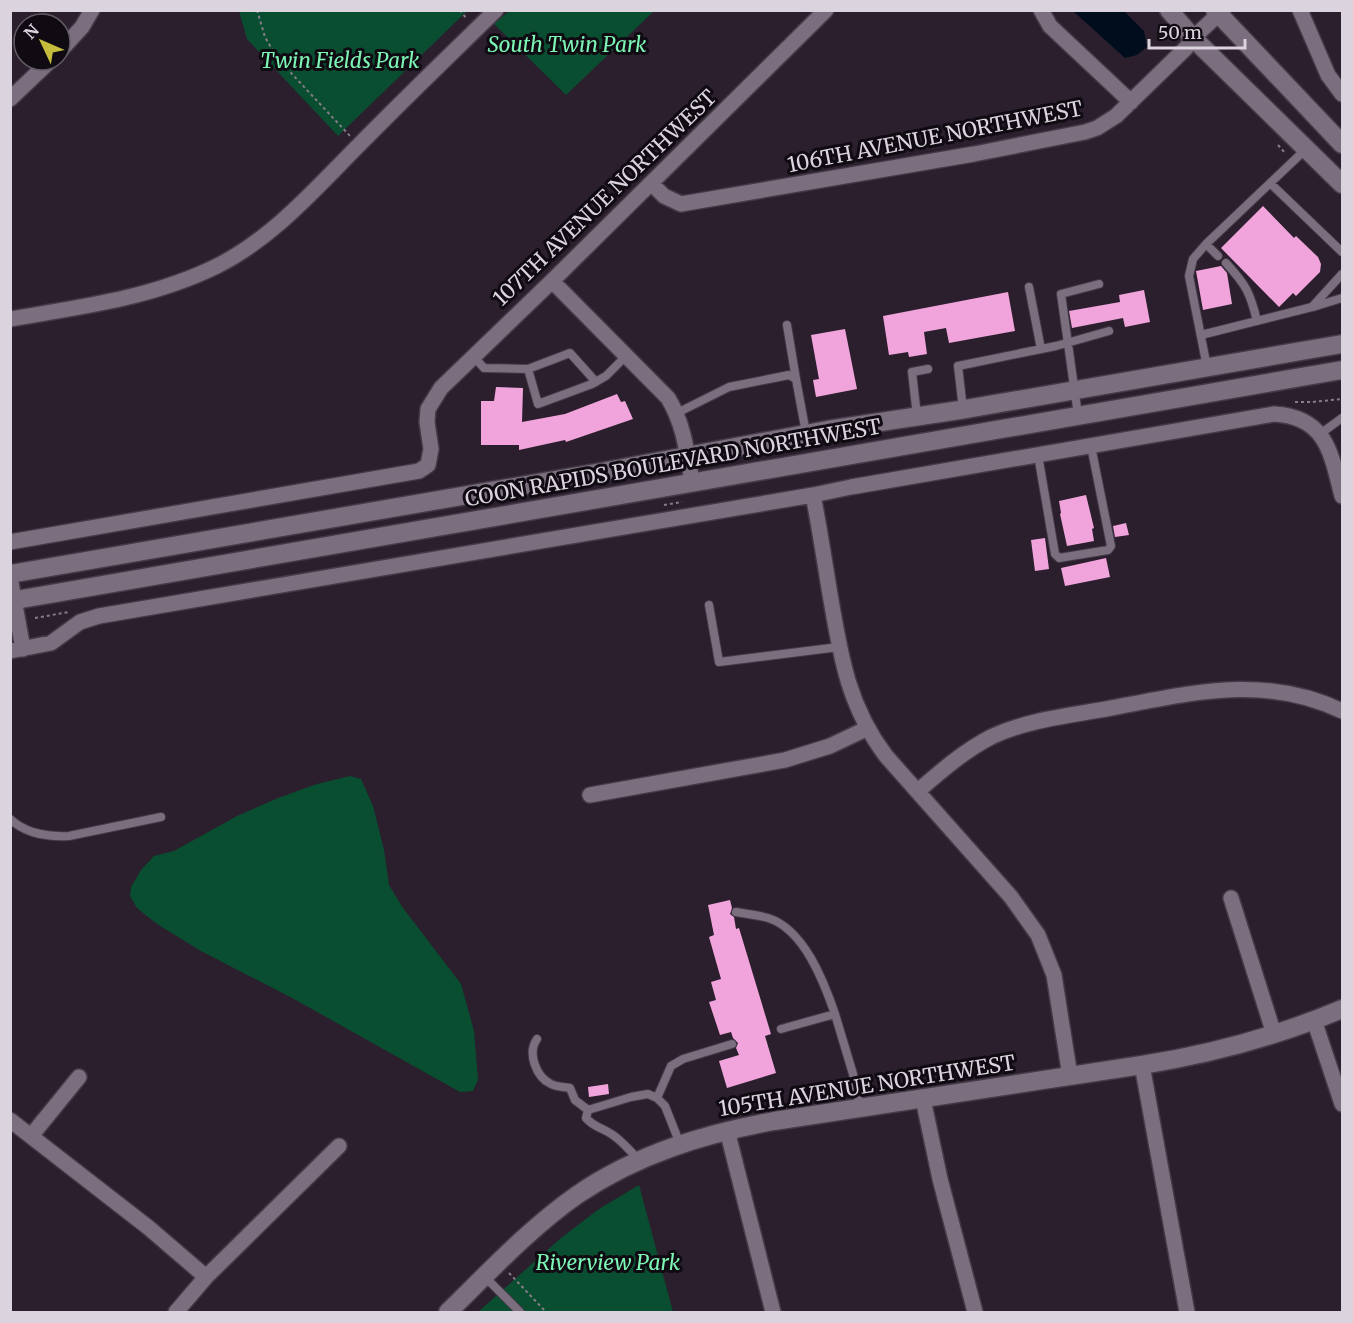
<svg xmlns="http://www.w3.org/2000/svg" width="1353" height="1323" viewBox="0 0 1353 1323" font-family="Merriweather,serif">
<style>
.green{fill:#094e30}
.water{fill:#000d1d}
.building{fill:#f1a4db}
.lines{fill:none;stroke-linecap:round;stroke-linejoin:round}
.lane-casing{stroke:#433a46;stroke-width:10}
.street-casing{stroke:#433a46;stroke-width:18}
.secondary-casing{stroke:#433a46;stroke-width:21}
.path{stroke:#857c88;stroke-width:2;stroke-dasharray:3 3;stroke-linecap:butt}
.lane{stroke:#7b6e7f;stroke-width:8}
.street{stroke:#7b6e7f;stroke-width:15}
.secondary{stroke:#7b6e7f;stroke-width:18}
.labels{text-anchor:middle;stroke-width:6;stroke-linejoin:round;paint-order:stroke}
.park-label{font-size:21px;font-style:italic;fill:#7cf6b5;stroke:#100b12}
.street-label{font-size:21px;fill:#dbd4de;stroke:#100b12}
</style>
<rect width="100%" height="100%" fill="#2b1f2e"/>
<path class="green" d="M239,11V10L467,11L338,136L247,39Z
M509,11V10L654,11L566,95L494,24Z
M350,776L361,779L373,806L384,850L389,885L403,908L461,984L474,1031L478,1080L473,1091L460,1092L451,1087L294,999L201,951L157,924L137,908L130,896L131,887L141,870L154,856L174,851L237,816L278,798L317,784Z
M639,1185L673,1312H478L561,1238L599,1209Z"/>
<path class="water" d="M1073,11H1124L1144,31L1147,47L1137,55L1125,58Z"/>
<path class="building" d="M1263,206L1294,238L1296,236L1318,257L1321,264L1320,272L1296,296L1293,293L1279,307L1221,248Z
M1221,266L1227,273L1232,304L1203,310L1196,271Z
M1144,290L1150,322L1125,327L1123,318L1072,328L1069,311L1120,302L1119,295Z
M1008,292L1015,331L949,343L946,328L924,332L927,354L909,357L908,352L889,355L883,316Z
M845,329L857,389L816,397L813,380L819,379L811,335Z
M496,387L523,388L522,422L565,414L617,394L621,402L625,401L633,419L566,442L565,440L519,450V445H481V401H494Z
M1086,495L1094,528L1092,529L1094,541L1067,546L1060,514L1061,513L1059,501Z
M1126,523L1129,535L1115,537L1113,526Z
M1045,538L1049,569L1035,571L1031,540Z
M1106,558L1110,577L1065,586L1061,568Z
M730,900L732,908L730,914L734,917L736,929L739,928L771,1034L765,1036L776,1073L727,1088L719,1061L739,1055L736,1048L738,1043L733,1038L731,1032L720,1035L709,1002L716,1000L711,982L721,979L709,937L714,935L708,905Z
M608,1084L609,1094L589,1097L588,1087Z"/>
<g class="lines">
<defs>
<path id="lane" d="M1270,183L1342,252
M1206,244L1218,256
M1226,263C1246,285 1250,292 1257,321
M1029,287L1041,349
M1313,307L1342,298
M787,325L796,379
M1201,335L1312,307L1342,274
M473,356L484,368L528,369L538,404L592,384L606,376L626,356
M1207,367L1189,276L1193,259L1206,244L1306,149
M528,369L570,353L596,382
M963,409L958,366L1056,346L1109,331
M677,413L729,387L789,375L796,379L806,433
M1078,415L1061,294L1099,284
M917,416L912,372L928,369
M1320,434L1342,418
M1038,455L1055,554L1059,558L1108,550L1111,546L1091,446
M709,605L719,662L839,647
M10,819C26,834 48,837 69,836L161,817
M736,912C747,914 758,915 768,918C804,929 824,982 835,1014
M781,1029L835,1014L853,1074L860,1107
M537,1039C527,1053 536,1077 551,1084C557,1087 564,1087 570,1088L575,1100L588,1110
M657,1098L671,1066L683,1059L732,1044
M638,1159C628,1149 620,1138 608,1132C599,1127 593,1126 586,1118L588,1110L631,1097L648,1094L657,1098L665,1106L680,1144
M485,1277L520,1312"/>
<path id="street" d="M1041,10L1050,26L1131,102
M1300,10L1328,75L1342,94
M60,51L82,27L92,10
M10,99L51,60
M651,183L664,196L681,204L974,154L1085,132L1097,128L1116,116L1186,48L1193,38L1223,10
M552,281L668,398C684,424 687,453 692,482
M10,319C81,307 152,298 217,266C273,238 316,188 359,145C404,99 450,55 496,10
M813,495C820,530 825,565 831,600C841,659 849,707 886,756L1011,897L1038,935L1054,975L1070,1076
M10,542L419,471L428,465L431,449L427,422L428,409L441,388L552,281L826,10
M10,577L23,649
M10,651L51,643L80,622L99,616L813,495L851,487L1274,414C1327,417 1331,454 1342,496
M918,791C941,771 964,751 991,737C1027,720 1067,716 1106,709C1188,694 1263,673 1342,711
M590,795L785,760L830,746L868,728
M1231,898L1274,1034
M1314,1020L1342,1104
M1142,1065L1187,1312
M923,1099L940,1179L975,1312
M10,1120L149,1228L206,1277
M727,1130L773,1312
M31,1136L79,1077
M176,1312L206,1277L339,1146"/>
<path id="secondary" d="M1169,10L1193,38L1342,184
M1215,10L1342,144
M10,574L601,472L827,430L960,410L1342,344
M10,601L1342,370
M448,1312C489,1272 530,1228 577,1195C637,1154 704,1134 774,1121L1142,1065C1211,1054 1278,1036 1342,1009"/>
</defs>
<use href="#lane" class="lane-casing"/>
<use href="#street" class="street-casing"/>
<use href="#secondary" class="secondary-casing"/>
<path class="path" d="M257,10L265,37L277,58L350,136
M460,10L466,18
M1278,145L1286,154
M1295,402H1312L1342,399
M664,505L682,502
M35,618L69,612
M509,1273L546,1312"/>
<use href="#lane" class="lane"/>
<use href="#street" class="street"/>
<use href="#secondary" class="secondary"/>
</g>
<g class="labels">
<g class="park-label">
<text x="567" y="52">South Twin Park</text>
<text x="340" y="68">Twin Fields Park</text>
<text x="608" y="1270">Riverview Park</text>
</g>
<g class="street-label">
<text transform="translate(935 137) rotate(-11)" y="7">106TH AVENUE NORTHWEST</text>
<text transform="translate(605 198) rotate(-44)" y="7">107TH AVENUE NORTHWEST</text>
<text transform="translate(673 463) rotate(-10)" y="7">COON RAPIDS BOULEVARD NORTHWEST</text>
<text transform="translate(867 1086) rotate(-9)" y="7">105TH AVENUE NORTHWEST</text>
</g>
</g>
<rect width="1353" height="1323" fill="none" stroke="#dbd4de" stroke-width="24"/>
<g transform="translate(42 42) rotate(314)"><circle r="28" fill="#100b12" stroke="#615b64" stroke-width="1.5"/>
<path d="M0-4.5L10 22L0 15L-10 22Z" fill="#c5bc3d"/>
<text y="-9" font-size="16" font-weight="bold" text-anchor="middle" fill="#dbd4de">N</text>
</g>
<path d="M1149 39v9h96v-9" fill="none" stroke="#dbd4de" stroke-width="3"/>
<text x="1158" y="39" font-size="18" fill="#dbd4de" stroke="#100b12" stroke-width="4.5" paint-order="stroke">50 m</text>
</svg>
